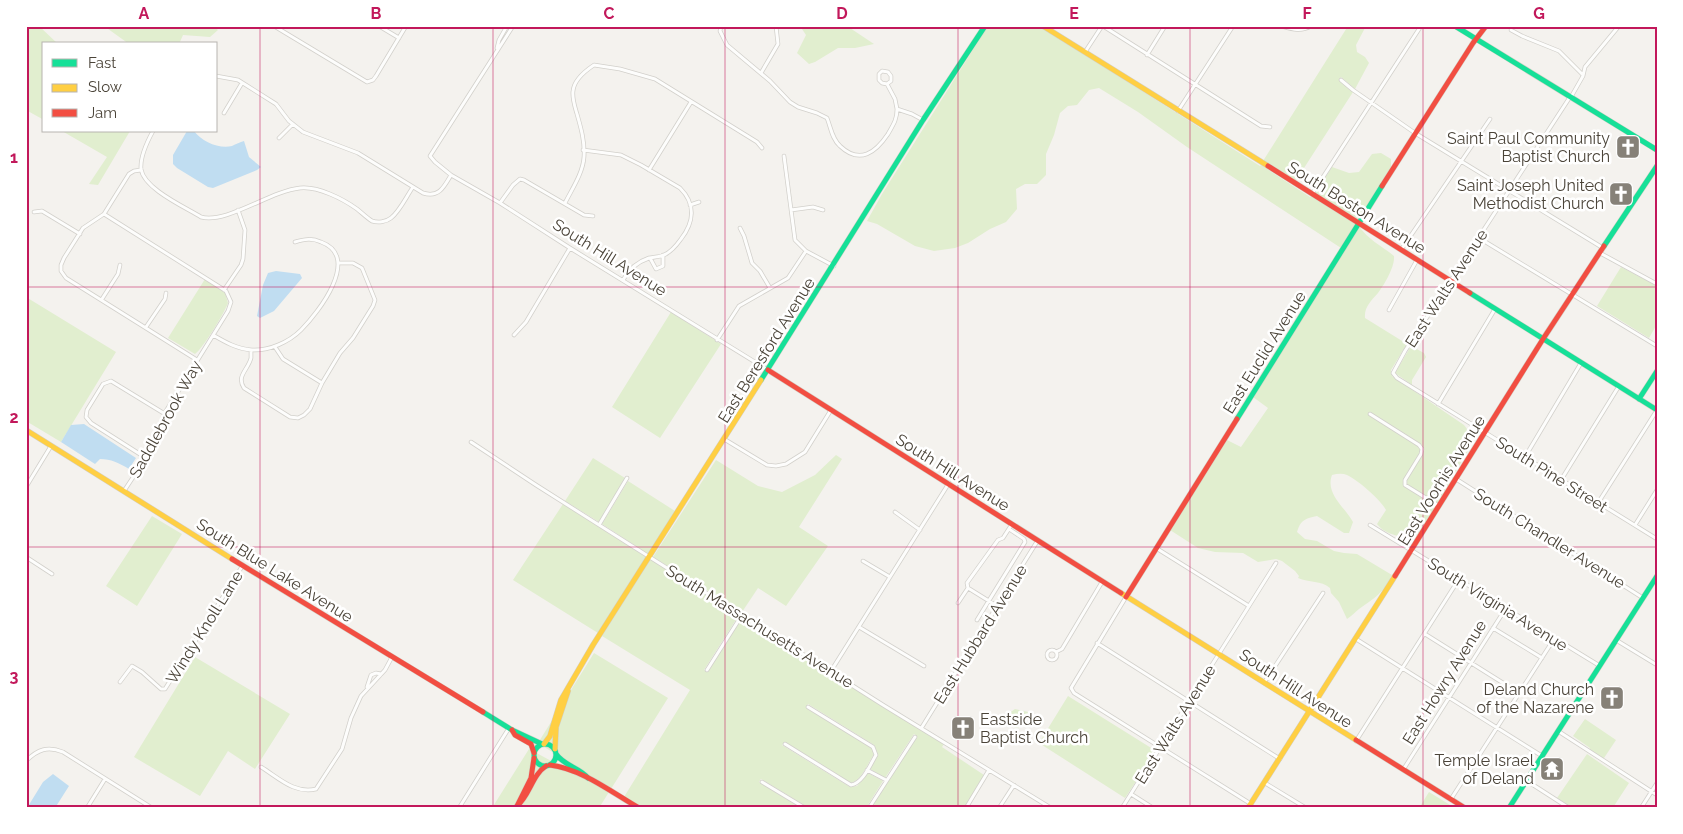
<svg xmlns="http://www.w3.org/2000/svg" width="1683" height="834" viewBox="0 0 1683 834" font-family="Raleway,sans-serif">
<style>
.green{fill:#e1eecf}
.water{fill:#c0ddf1}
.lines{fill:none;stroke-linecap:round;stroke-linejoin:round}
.street-casing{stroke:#d2d0cb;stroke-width:4.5}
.fast-casing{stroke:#d3cfc5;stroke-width:6}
.slow-casing{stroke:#d3cfc5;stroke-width:6}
.jam-casing{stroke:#d3cfc5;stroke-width:6}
.street{stroke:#fdfdfc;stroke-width:3}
.fast{stroke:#16e098;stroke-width:5}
.slow{stroke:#ffcf43;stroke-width:5}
.jam{stroke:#f24e42;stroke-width:5}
.grid{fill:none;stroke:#c2185b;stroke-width:1;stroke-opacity:0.55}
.labels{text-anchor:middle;stroke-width:5;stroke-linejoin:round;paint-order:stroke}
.poi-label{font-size:16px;fill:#4b4439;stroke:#fff;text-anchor:end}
.street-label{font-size:16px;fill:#4b4439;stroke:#fff}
.neatline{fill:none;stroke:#c2185b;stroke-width:2}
.grid-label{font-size:16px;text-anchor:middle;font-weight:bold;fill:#c2185b}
</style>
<rect width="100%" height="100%" fill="#f4f2ee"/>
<path class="green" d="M26,26H39L58,44H44V120L26,110Z
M104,26H213L218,30L210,37L183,35L179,44H129Z
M800,26H847L874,44L855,48H838L815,62L809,64L797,53L806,35Z
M988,26H1040L1260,166L1261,165L1310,197L1311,196L1356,224L1341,248L1187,147L1138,112L1099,88L1089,90L1077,105L1068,106L1060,113L1054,135L1046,154V175L1037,184H1025L1016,189L1017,209L1006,222L990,229L968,243L955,248L934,251L915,246L877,224L867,221L882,194Z
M1348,26H1366L1356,45L1357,52L1365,57L1369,63L1355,89L1341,77L1339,79L1353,92L1295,182L1263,161Z
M62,131H130L98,185L89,184L107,157Z
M1381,153L1391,159V167L1358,221L1315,194L1332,167L1349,173L1359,172L1372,154Z
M1359,226C1367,239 1382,246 1394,256C1395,267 1384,285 1378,293C1371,301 1364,307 1365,318L1407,344L1391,370L1392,376L1464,425L1470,433V447L1417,538C1403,537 1386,536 1377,524L1386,510C1380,499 1359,481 1347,475C1342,473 1337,474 1332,475C1325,494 1345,507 1353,522L1349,533H1344L1317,516C1304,519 1301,520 1297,532L1305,539L1317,541L1334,551L1344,553L1357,554L1392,575C1383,593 1375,598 1359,609C1355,612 1352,616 1347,619L1339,602L1331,593L1330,588C1321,580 1309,583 1298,578L1299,576L1295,571L1282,561L1276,559L1258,562L1243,553L1215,552L1198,548L1170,530L1227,440L1241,447L1268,408L1253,397Z
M1621,267L1657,286V324L1649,338L1597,306Z
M205,279L225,293L228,303C225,312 202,350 195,354L168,338Z
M26,297L116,352L61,442L26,421Z
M671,312L721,344L660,438L612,407Z
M1411,346L1424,353L1426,357L1412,380V385L1395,373Z
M836,455L842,459L799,527L828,546L786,606L758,588L742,612L653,557L716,460L758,486L782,492L815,475Z
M593,458L625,478L599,522L565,501Z
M628,481L675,511L648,554L602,524Z
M563,504L646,557L598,633L513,580Z
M152,516L182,534L137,606L106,586Z
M650,559L739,615L704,670L708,672L742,617L944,744L942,747L984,775L964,808H871L917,736L914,734L885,778L870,769L878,755L874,745L808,704L806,708L872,748L874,754C868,763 862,780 851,783L785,742L782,745L850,787L857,786L868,773L883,781L866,808H809L761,779L759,782L801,808H642L624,797L690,690L602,636Z
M594,653L668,698L611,789L538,743Z
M195,657L290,714L255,769L228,751L200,796L134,757Z
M1068,696L1156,751L1125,798L1039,743Z
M1015,709L1028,712C1027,722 1025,726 1015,728L1010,724L1008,714Z
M1585,719L1616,740L1602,761L1589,751L1590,748L1573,736Z
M529,749L609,792L599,808H492Z
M1587,754L1629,783L1614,806L1617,808H1573L1557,798Z
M1429,792L1455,808H1419Z"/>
<path class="water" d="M187,131H194C202,142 219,149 232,146C236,144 240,142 244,141L249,157L261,167L257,170L213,188L208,187L177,168L173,164V155Z
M276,271L300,274L302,278L274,311L260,318L257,316L263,285L268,273Z
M84,424L136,458L129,469C119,463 111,459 100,459L95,464L61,442L71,425Z
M53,774L69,786L55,808H27L43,782Z"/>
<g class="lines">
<defs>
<path id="street" d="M274,26L367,82L373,80L376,76L406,26
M379,26L399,38
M513,26L430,156L435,162L451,175L500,203L570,248L768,370
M721,26L720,31L727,45L770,81L790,102L798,107L817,113L827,118C831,128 832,139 840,146C860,165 876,152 888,134C893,125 897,120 897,109
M1103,26L1261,126L1270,127
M1281,26C1292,29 1301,32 1311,26
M1512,26L1511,30L1522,36L1559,51L1583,75
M497,48L499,40L507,26
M1085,52L1102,26
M1147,55L1165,26
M761,73L778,44L776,26
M216,76L238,80L276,104L289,121L303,132L358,153L423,193C439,198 444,187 451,175
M1341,80L1353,90L1415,133L1603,248
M887,84L891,81V76L888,72L882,71L879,74V80L882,83L887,84L895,99L897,109L912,114L923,120
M1570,97L1405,351L1393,373L1397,378L1657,539
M1571,97L1583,76L1585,67L1619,26
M1178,111L1233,26
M224,113L242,83
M153,131C147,142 140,156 141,169C144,189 185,207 201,217C227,224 270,191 300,188C318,186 343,199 357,209C362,213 367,218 372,221C378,223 386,222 391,218C400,211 406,197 413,187
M279,138L293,124
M583,150L621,155L641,165L680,188C696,204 694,222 681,239C676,246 671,252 664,255C659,257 654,257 649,258C637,262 629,269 623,280
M784,156L795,240L806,251L834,266
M141,170L134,171L129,174L104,214L83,228L64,258L61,265V271L66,278L197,360
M649,170L691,102
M1312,194L1421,26
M500,203L513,185L520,179L524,180L584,215L593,216
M565,203C572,189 583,173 584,157C585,142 581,128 577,114C575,107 572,99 573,91C574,80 585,71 594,65L620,69L655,79L757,142L762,148
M690,205L699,202
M791,210L813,207L823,210
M34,212L42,211L80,234
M104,214L226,291L231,302L228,311L166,411L160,432L153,447L124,491
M740,228L744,236L752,263L760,271L770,288
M1479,238L1657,346
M1401,250L1490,119
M1600,253L1657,284
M650,258L656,269L663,266V255
M224,290L241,265L243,259L245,230L238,210
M102,299L118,274L120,265
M1389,310L1417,260
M146,327L165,299L166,293
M213,335C225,342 237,349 252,350C269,351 289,342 301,330C318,313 362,257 321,242C312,238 305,239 295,242
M514,335L526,322L570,248
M717,340L739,306L788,278L806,251
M275,347L283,359L322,383
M251,350C251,352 251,355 251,358C248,370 236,376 244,388L290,417L298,418L304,415L310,409L322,383L340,353L353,338L373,306L375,300L362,268L353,263H339
M1438,404L1495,309
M1370,414L1419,445L1422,449L1421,454L1405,480V485L1439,506
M724,439L767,465L776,466L786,464L805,452L831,410
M471,442L536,485L883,705L1051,808
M1525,457L1581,363
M146,458L91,423L86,417L87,410L103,384L111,381L165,414
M1456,479L1643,598
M1561,480L1619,386
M26,487L51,446
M1598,503L1657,410
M895,512L920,530
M599,525L627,478
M1370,525L1600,666
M1635,525L1657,490
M1156,548L1249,606
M26,557L52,574
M863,561L890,577
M968,588L997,606
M1126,597L1071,688L1074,693L1251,804
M958,603L968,588L967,583L998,540L1003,538L1012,524
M977,620L1025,542L1024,539L1009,529
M859,627L924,666
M1493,628L1542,658
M1425,634L1519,693
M1356,639L1542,756
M1616,640L1657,665
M1097,643L1280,759
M1047 655a5 5 0 1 1 10 0a5 5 0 1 1-10 0Z
M1056,652L1062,649L1102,582
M707,670L742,615
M831,671L949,483
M120,682L132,666L142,672L161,689H165L243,565
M1264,683L1323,593
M367,687L371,675L376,673L381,674
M922,727L1038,540
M1558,731L1657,795
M1356,741L1459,579
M785,744L851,785C863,783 870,765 876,755L873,747L808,707
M26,761C38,749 48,746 63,752L152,808
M261,767C279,778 294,794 316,789L342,749L351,718L361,696L385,670L392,657
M867,770L886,780
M1403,770L1506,608
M1527,781L1569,808
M762,782L805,808
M1265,783L1306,808
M1131,794L1153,808
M1451,799L1554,639
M87,808L105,779
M459,808L509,728
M869,808L915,737
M966,808L989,770
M999,808L1014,785
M1122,808L1276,563
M1641,808L1657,783"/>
<path id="fast" d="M1455,26L1657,150
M1604,246L1657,166
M1470,293L1657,410
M761,380L923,120L985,26
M1639,399L1657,371
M1237,419L1382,186
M483,712L512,730L542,744
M534 755a11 11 0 1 1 22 0a11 11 0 1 1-22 0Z
M556,754C564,766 579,767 588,778
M1509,808L1657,576"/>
<path id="slow" d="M1043,26L1268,166
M26,430L232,559
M1121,593L1356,740
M544,744L550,736L561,700L593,645L761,380
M555,749L556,727L568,691
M1248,808L1395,576"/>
<path id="jam" d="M1268,166L1470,293
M1382,186L1473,43L1486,26
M768,370L1121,593
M232,559L483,712
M1395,576L1543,339L1604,246
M1126,597L1237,419
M512,730L515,735L531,744L534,753
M1356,740L1465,808
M550,765C582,769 611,792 639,808
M517,806C530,795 532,775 546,766
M516,808L531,778L534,758"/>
</defs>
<use href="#street" class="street-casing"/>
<use href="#fast" class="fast-casing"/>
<use href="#slow" class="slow-casing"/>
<use href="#jam" class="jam-casing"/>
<use href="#street" class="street"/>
<use href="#fast" class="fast"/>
<use href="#slow" class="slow"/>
<use href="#jam" class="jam"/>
</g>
<path class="grid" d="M260,26V808M493,26V808M725,26V808M958,26V808M1190,26V808M1423,26V808M26,287H1657M26,547H1657"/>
<defs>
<symbol id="church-square" viewBox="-11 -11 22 22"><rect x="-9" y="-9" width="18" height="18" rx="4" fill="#868178" stroke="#fff"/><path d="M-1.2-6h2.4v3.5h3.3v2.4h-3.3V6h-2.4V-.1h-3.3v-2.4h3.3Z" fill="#fff"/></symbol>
<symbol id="temple-square" viewBox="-11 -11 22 22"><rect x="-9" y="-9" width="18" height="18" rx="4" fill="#868178" stroke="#fff"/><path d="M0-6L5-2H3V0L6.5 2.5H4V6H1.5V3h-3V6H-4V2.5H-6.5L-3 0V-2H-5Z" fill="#fff"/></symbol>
</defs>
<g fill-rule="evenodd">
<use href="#church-square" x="1614" y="133" width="28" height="28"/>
<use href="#church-square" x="1607" y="180" width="28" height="28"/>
<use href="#church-square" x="1598" y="684" width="28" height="28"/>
<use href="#church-square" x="949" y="714" width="28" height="28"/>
<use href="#temple-square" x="1538" y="755" width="28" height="28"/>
</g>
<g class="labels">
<g class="poi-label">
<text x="1610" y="144">Saint Paul Community<tspan x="1610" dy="18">Baptist Church</tspan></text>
<text x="1604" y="191">Saint Joseph United<tspan x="1604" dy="18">Methodist Church</tspan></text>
<text x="1594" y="695">Deland Church<tspan x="1594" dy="18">of the Nazarene</tspan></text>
<text x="980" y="725" text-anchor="start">Eastside<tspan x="980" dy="18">Baptist Church</tspan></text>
<text x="1534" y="766">Temple Israel<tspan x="1534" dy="18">of Deland</tspan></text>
</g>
<g class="street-label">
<text transform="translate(1357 207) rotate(32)" y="6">South Boston Avenue</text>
<text transform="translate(610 257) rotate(32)" y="6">South Hill Avenue</text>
<text transform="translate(1446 288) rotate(-57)" y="6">East Walts Avenue</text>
<text transform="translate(766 350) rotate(-58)" y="6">East Beresford Avenue</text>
<text transform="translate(1264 352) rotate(-58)" y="6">East Euclid Avenue</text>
<text transform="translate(165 419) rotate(-61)" y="6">Saddlebrook Way</text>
<text transform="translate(953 472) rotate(32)" y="6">South Hill Avenue</text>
<text transform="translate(1552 474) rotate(32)" y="6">South Pine Street</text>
<text transform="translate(1441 480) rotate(-58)" y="6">East Voorhis Avenue</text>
<text transform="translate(1550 538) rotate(32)" y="6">South Chandler Avenue</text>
<text transform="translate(275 570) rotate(32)" y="6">South Blue Lake Avenue</text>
<text transform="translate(1498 604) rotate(32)" y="6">South Virginia Avenue</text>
<text transform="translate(760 626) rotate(32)" y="6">South Massachusetts Avenue</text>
<text transform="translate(204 627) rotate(-58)" y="6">Windy Knoll Lane</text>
<text transform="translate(980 634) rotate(-58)" y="6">East Hubbard Avenue</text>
<text transform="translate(1444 682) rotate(-58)" y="6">East Howry Avenue</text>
<text transform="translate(1296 688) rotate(33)" y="6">South Hill Avenue</text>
<text transform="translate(1175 724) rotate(-58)" y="6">East Walts Avenue</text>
</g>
</g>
<rect width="1683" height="834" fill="none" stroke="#ffffff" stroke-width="55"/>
<rect x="42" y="42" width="175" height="90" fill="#ffffff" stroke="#b7b4b0"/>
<rect x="52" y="59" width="25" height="8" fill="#16e098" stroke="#b7b4b0"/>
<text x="88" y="68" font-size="15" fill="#4b4439">Fast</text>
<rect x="52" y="84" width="25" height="8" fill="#ffcf43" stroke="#b7b4b0"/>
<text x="88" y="92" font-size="15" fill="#4b4439">Slow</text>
<rect x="52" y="109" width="25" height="8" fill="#f24e42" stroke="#b7b4b0"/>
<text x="88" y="118" font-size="15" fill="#4b4439">Jam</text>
<rect x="28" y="28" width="1628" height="778" class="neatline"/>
<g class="grid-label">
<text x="144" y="19">A</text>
<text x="376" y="19">B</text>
<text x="609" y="19">C</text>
<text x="842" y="19">D</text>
<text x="1074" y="19">E</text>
<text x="1307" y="19">F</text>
<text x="1539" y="19">G</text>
<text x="14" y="163">1</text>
<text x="14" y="423">2</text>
<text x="14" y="682">3</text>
</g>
</svg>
